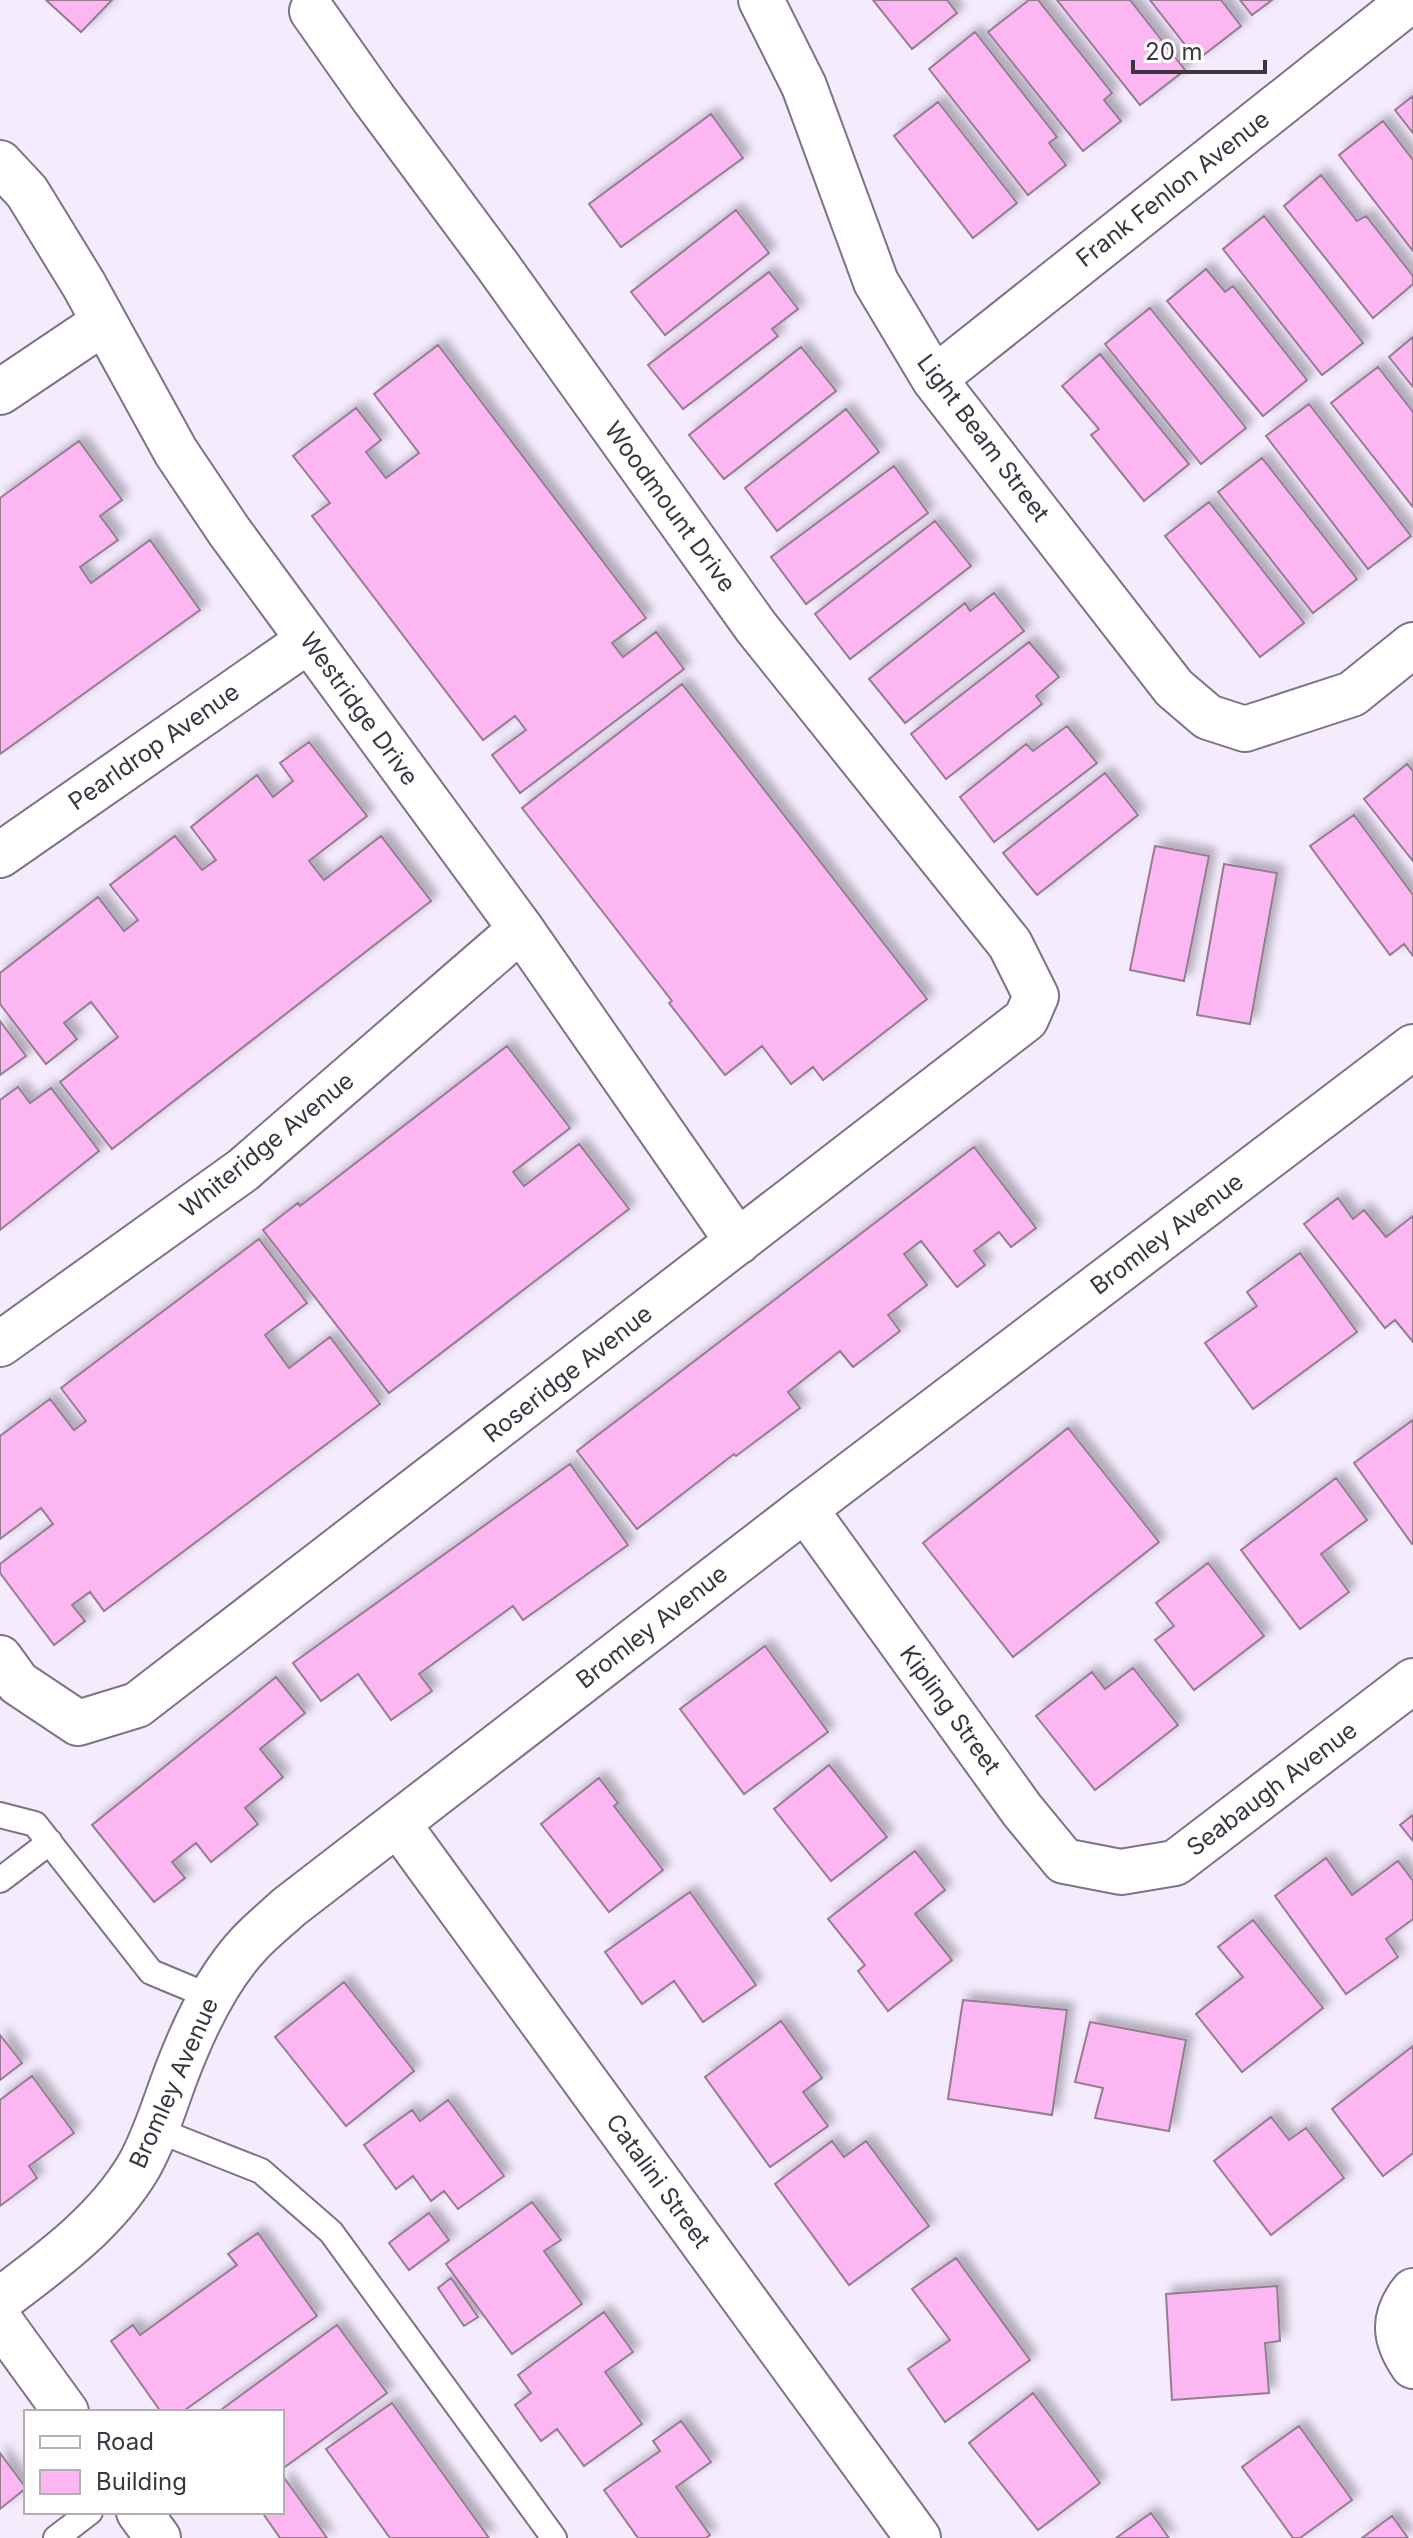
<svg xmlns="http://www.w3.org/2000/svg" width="1413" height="2538" viewBox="0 0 1413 2538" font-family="Inter,sans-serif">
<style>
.building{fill:#fcb7f2;stroke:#957d91;stroke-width:2;filter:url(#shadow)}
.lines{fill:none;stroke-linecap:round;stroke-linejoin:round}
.service-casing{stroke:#7f718b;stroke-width:28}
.minor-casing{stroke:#7f718b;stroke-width:48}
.tertiary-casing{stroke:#7f718b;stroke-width:48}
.service{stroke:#fff;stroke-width:24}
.minor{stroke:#fff;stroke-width:44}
.tertiary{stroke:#fff;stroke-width:44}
.labels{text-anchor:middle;stroke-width:7;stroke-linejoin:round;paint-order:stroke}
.street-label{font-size:24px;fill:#3c3641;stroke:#fff}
</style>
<defs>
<filter id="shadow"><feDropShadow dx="7" dy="-7" stdDeviation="4" flood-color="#0004"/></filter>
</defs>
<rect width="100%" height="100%" fill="#f4ebfd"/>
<path class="building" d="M46,0H112L81,32Z
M873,0H947L957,13L912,49Z
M1029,0H1038L1112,93L1104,100L1121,121L1083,151L988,32Z
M1057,0H1130L1185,70L1140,105Z
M1150,0H1221L1241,26L1197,60Z
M1240,0H1272L1252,15Z
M975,32L1057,137L1049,143L1066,165L1028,195L929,69Z
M1413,96V133L1395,110Z
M938,102L1017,203L973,238L894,136Z
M711,114L743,158L621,247L589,204Z
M1383,121L1413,160V251L1339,155Z
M1321,175L1357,221L1366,216L1413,276V284L1373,318L1284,206Z
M736,210L769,253L665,335L631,292Z
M1264,216L1363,343L1322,375L1223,249Z
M1206,269L1225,292L1233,286L1307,380L1263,416L1167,301Z
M769,272L798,309L772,329L778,336L683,409L648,365Z
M1150,308L1246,428L1201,464L1105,344Z
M1413,337V387L1389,357Z
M438,345L646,618L612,643L623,657L656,632L684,669L520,793L492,755L526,730L515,716L483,740L312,516L330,503L293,456L356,408L381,440L366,452L386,478L419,453L374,394Z
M801,347L836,391L724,479L689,435Z
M1100,354L1189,464L1144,501L1091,435L1099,429L1062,386Z
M1378,367L1413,412V507L1331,403Z
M1309,404L1411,536L1368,569L1266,436Z
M846,409L879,452L777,531L745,488Z
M79,441L122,500L100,516L118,540L80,567L91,583L150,540L200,610L0,754V498Z
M1262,458L1357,579L1313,613L1218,492Z
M894,466L928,513L806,604L771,557Z
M1209,502L1304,623L1260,657L1165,536Z
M935,521L971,566L850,659L815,614Z
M994,593L1024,631L905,723L869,679L965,603L970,611Z
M1029,642L1059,677L1036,696L1042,704L946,779L911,734Z
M682,684L927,999L823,1080L813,1067L791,1084L762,1046L725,1075L669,1003L672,1001L522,808Z
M1067,726L1097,763L994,842L960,797L1026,744L1033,751Z
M309,742L367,816L309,861L324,880L381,836L431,901L112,1149L60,1082L118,1037L91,1002L64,1023L77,1039L46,1064L0,1004V973L98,897L124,931L138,920L110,885L175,836L202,870L216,860L191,827L257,775L273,797L293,781L280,763Z
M1407,764L1413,771V861L1364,799Z
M1105,773L1138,815L1037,895L1003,853Z
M1354,815L1413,895V956L1404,944L1390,955L1310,846Z
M1155,846L1209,856L1184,981L1130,970Z
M1224,864L1277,873L1250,1024L1197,1015Z
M0,1021L26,1056L0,1075Z
M507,1046L570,1128L513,1172L524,1186L579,1144L629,1209L389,1393L263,1230L298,1203L300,1206Z
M18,1087L30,1103L51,1088L99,1151L0,1230V1100Z
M974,1147L1036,1228L1011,1247L999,1232L974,1251L985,1265L957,1287L921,1241L904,1254L927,1285L888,1315L900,1331L853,1367L840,1351L788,1392L800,1408L736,1456L734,1454L637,1529L577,1451Z
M1338,1198L1353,1219L1364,1210L1386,1237L1413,1216V1342L1395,1320L1385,1328L1304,1224Z
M259,1239L307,1303L265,1335L289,1368L330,1337L380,1404L104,1611L90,1592L72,1605L85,1621L54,1645L0,1573V1564L53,1524L41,1508L0,1539V1436L50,1399L74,1430L86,1421L61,1388Z
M1300,1253L1357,1332L1253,1409L1205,1343L1257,1306L1247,1292Z
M1413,1420V1543L1412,1544L1354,1463Z
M1068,1428L1159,1542L1013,1657L923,1543Z
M570,1464L628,1545L523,1620L513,1606L419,1674L432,1691L391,1720L358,1674L321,1701L293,1663Z
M1336,1478L1367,1520L1321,1554L1349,1592L1300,1629L1241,1550Z
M1208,1563L1264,1636L1194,1690L1155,1640L1174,1626L1156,1603Z
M765,1646L828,1732L744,1794L680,1709Z
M1133,1668L1178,1725L1095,1790L1036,1716L1092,1672L1105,1689Z
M276,1677L305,1713L260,1749L283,1777L245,1808L258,1824L211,1862L196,1843L172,1862L185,1878L154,1902L92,1825Z
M829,1765L887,1837L831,1881L774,1809Z
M599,1778L618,1803L614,1806L663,1870L609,1912L541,1824Z
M1413,1815V1841L1400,1825Z
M915,1851L945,1890L915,1914L952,1960L888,2011L858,1971L865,1965L828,1919Z
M1326,1858L1352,1895L1398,1861L1413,1881V1919L1386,1939L1398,1957L1346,1994L1275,1896Z
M690,1892L756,1985L703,2022L674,1981L642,2004L605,1952Z
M1253,1920L1323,2008L1242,2072L1196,2014L1243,1977L1218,1947Z
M344,1982L414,2071L346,2126L275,2037Z
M963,2000L1067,2010L1052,2115L948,2099Z
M781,2021L822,2078L803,2092L828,2126L770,2167L705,2077Z
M1090,2022L1186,2040L1169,2131L1095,2118L1103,2088L1075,2082Z
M0,2035L22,2063L0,2080Z
M1413,2046V2153L1383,2176L1332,2109Z
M32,2076L74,2133L29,2166L37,2178L0,2206V2100Z
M448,2100L504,2176L458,2209L444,2191L431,2201L413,2176L396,2189L364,2145L412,2110L420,2121Z
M1271,2117L1289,2140L1306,2128L1344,2178L1271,2235L1214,2161Z
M832,2141L844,2157L866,2141L929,2226L849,2285L775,2184Z
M532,2202L561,2240L544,2251L582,2304L512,2354L446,2264Z
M429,2213L449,2240L409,2270L389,2243Z
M258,2233L317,2316L182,2412H161L111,2341L133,2325L140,2335L237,2265L228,2254Z
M956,2258L1030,2360L945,2422L908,2369L950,2340L912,2289Z
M451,2278L478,2317L464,2326L438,2288Z
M1277,2286L1280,2341L1265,2343L1269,2393L1172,2400L1166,2294Z
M604,2312L633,2352L605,2372L642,2424L584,2466L557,2429L541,2441L515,2405L531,2393L518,2375Z
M337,2325L387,2393L282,2469V2412H218Z
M1033,2393L1100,2483L1038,2530L969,2443Z
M392,2403L489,2538H390L326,2449Z
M681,2421L711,2462L676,2487L710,2535L706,2538H638L604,2490L660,2451L653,2441Z
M1299,2426L1352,2500L1300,2538H1293L1242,2467Z
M0,2453L26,2488L0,2509Z
M285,2479L327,2538H280L262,2512H282V2481Z
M1151,2513L1169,2538H1116Z
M1392,2516L1408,2538H1362Z"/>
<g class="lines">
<defs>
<path id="service" d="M0,1815L35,1824L151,1972L211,1997
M0,1880L50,1842
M157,2130L261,2171L331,2232L554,2538
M56,2538L90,2512"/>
<path id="minor" d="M761,0L804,86L876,282L934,379L1174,688L1208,717L1245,729L1352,694L1413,645
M0,163L27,192L84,285L176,452L229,531L521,929L738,1242
M934,379L1411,0
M0,392L104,322
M0,855L309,640
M0,1344L243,1170L521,929
M805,1509L1022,1810L1064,1861L1121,1872L1175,1863L1413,1681
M0,1658L18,1683L78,1723L137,1705L1026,1019L1036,996L1010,944L756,627L497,265L374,99L312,11
M398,1824L918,2538
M1413,2291C1392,2317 1394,2339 1413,2366
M0,2321L66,2412
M139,2512L158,2538"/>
<path id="tertiary" d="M0,2300C51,2262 106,2222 139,2166C158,2132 167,2095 182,2059C198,2019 219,1976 249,1944C261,1931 276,1919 289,1907L805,1509L1413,1047"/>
</defs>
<use href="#service" class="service-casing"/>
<use href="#minor" class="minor-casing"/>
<use href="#tertiary" class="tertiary-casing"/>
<use href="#service" class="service"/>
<use href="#minor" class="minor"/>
<use href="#tertiary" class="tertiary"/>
</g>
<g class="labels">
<g class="street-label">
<text transform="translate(1173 189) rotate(-38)" y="8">Frank Fenlon Avenue</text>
<text transform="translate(983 438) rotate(53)" y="8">Light Beam Street</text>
<text transform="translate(670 507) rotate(54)" y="8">Woodmount Drive</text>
<text transform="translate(359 709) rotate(54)" y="8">Westridge Drive</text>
<text transform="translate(154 747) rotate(-35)" y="8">Pearldrop Avenue</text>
<text transform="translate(267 1145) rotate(-39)" y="8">Whiteridge Avenue</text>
<text transform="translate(1167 1234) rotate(-37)" y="8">Bromley Avenue</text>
<text transform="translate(568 1374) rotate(-38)" y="8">Roseridge Avenue</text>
<text transform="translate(652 1627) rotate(-38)" y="8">Bromley Avenue</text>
<text transform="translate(950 1710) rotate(54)" y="8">Kipling Street</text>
<text transform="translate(1272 1789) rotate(-37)" y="8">Seabaugh Avenue</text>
<text transform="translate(174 2083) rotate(-66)" y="8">Bromley Avenue</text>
<text transform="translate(658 2181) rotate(54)" y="8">Catalini Street</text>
</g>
</g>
<rect x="24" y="2410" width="260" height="104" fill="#ffffff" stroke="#b1afb3" stroke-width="2"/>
<rect x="40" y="2436" width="40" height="12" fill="#ffffff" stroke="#b1afb3" stroke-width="2"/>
<text x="96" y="2450" font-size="24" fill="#3c3641">Road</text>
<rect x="40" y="2470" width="40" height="24" fill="#fcb7f2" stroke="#b1afb3" stroke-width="2"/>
<text x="96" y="2490" font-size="24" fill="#3c3641">Building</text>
<path d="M1133 60v12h132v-12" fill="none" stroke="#3c3641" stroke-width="4"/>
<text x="1145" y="60" font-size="24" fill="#3c3641" stroke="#ffffff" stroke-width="6" paint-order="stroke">20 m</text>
</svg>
